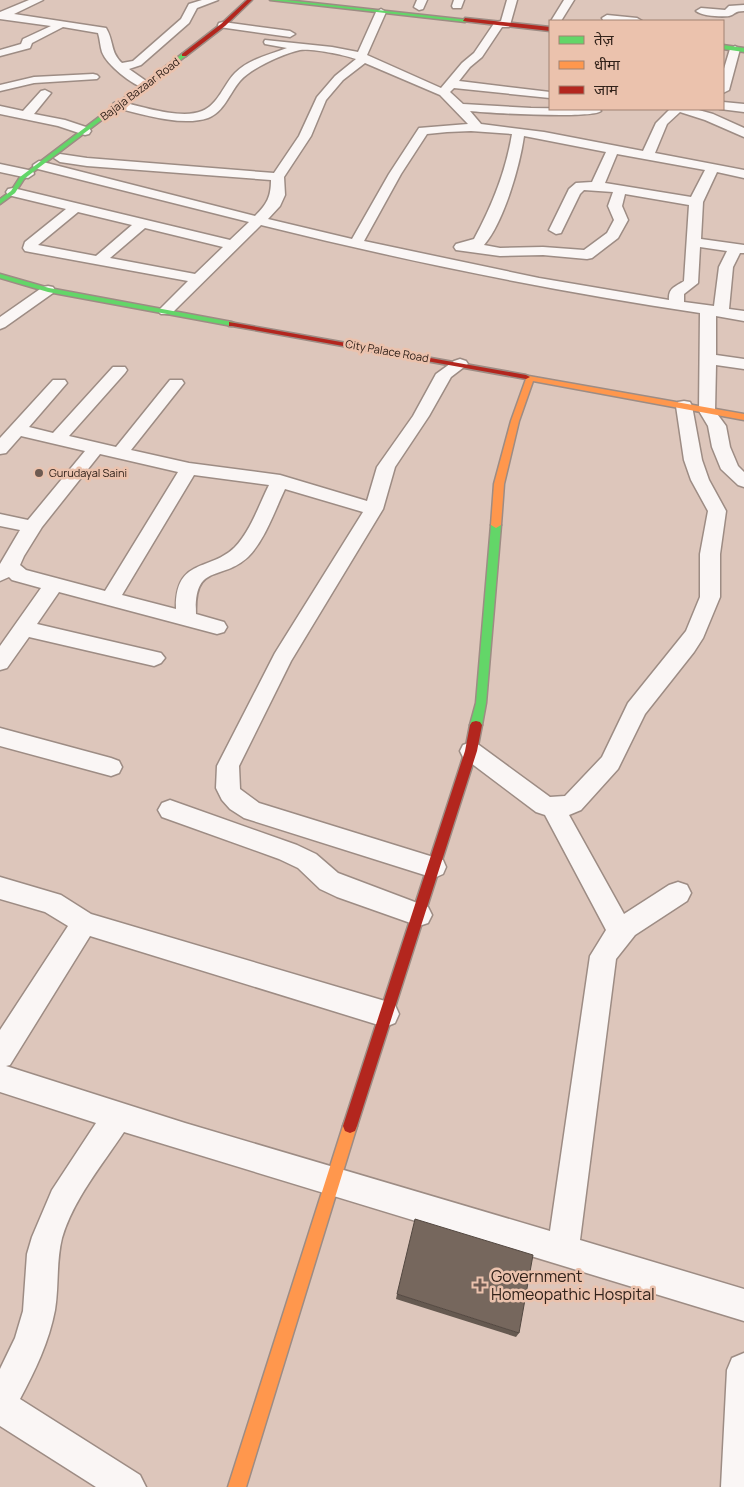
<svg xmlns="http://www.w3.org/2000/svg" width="744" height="1487" viewBox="0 0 744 1487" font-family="Manrope,'Noto Sans Devanagari',sans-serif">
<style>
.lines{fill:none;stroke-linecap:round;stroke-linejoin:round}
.street-casing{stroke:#9d8c84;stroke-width:3}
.fast-casing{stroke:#9d8c84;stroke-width:3}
.slow-casing{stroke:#9d8c84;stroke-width:3}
.jam-casing{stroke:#9d8c84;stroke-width:3}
.street{fill:#faf6f5;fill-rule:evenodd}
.fast{fill:#63d668;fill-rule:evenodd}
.slow{fill:#ff974d;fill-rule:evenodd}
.jam{fill:#b3261e;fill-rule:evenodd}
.wall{fill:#655950}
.building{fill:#76675d;stroke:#534841}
.poi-dot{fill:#6e5b52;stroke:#ebc2ad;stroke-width:2}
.labels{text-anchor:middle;stroke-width:5;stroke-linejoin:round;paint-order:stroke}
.far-street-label{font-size:11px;fill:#32221a;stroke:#ebc2ad}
.far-poi-label{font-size:11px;fill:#32221a;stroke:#ebc2ad;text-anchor:start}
.near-poi-label{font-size:16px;fill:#32221a;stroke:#ebc2ad;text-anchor:start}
</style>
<rect width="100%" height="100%" fill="#ddc6bb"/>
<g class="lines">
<defs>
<path id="street" d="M29,0H43L14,14L106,28C114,41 110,52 122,63L133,61L181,19L189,4L202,0H218L197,8L189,23L141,65L129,69L149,83L151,85L149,87L145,88C132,85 107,65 102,52C100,46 100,39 98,33L63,27L32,43L30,48L0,56V50L21,44L23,39L51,26L0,19V12Z
M417,0H427L423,9L419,10L414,7Z
M454,0H464L461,8H453L452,6Z
M507,0H517L510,25L509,27H502L482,57L470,67L459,81L550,92V98L454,88L450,92L463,104L531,108L599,109L601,111C593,119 487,113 470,111L481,124L544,132L643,151L656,123L670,109H695L713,114L744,128V137L705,120L680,112L667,124L655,153L744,170V178L717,172L703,202L701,239L744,245V253H740L733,267L729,309L744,311V321L716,316V355L744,359V369L716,365L715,411L726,426L730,447L738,466L744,472V487L738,485L721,469L712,447L708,426L699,411L700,313C552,291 406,261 261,225L171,314H161L158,311L188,281L30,252L25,251L23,248L25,242L66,209L8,195L6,192L8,189L13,188L230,240L249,222L34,168L33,165L39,161L255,216C267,204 271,197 271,180L87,166L60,162L54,158L60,154L87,158L274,173L299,136L317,97L335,76L356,59C346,55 311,48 300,50C283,54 251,68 240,81C229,94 224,112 208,118C182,127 140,114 114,107L112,105L114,103L118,101C140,106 181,120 202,111C218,105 224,84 235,73C249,59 269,55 287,48L265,44L264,42L265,40L332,47L358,52L376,12L381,9L386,12L367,55L441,88L462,63L474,53L495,22L501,21ZM365,63L440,95L468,124L419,128L389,174L352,239L268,219L280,206L285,195L284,177L311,136L326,100L343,80ZM447,132L471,131L512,134C506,171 492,206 474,239L456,244L454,247L456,250L500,256L543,255L587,259L592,258L618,238L628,220L622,206L625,194L689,205L684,281C675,287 668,288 669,300L539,278L364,241L401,174L427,134ZM524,136L606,152L592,182L576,183L569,189L549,230L556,234L561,233L580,194L584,190L613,192L608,206L614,220L607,233L584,250L543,247L500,248L484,245C504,222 520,165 524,136ZM617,154L705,170L691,197L605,183ZM78,212L132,225L96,256L38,245ZM145,228L223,247L195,274L110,258ZM700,247L727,251L719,267L714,306L684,302V294L698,283Z
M564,0H574L561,21H551Z
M744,5V11C734,11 736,14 729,16C721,17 702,16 696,11L701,8L725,10L729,6Z
M607,15L637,18L642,21L603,20L602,18Z
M223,22L290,31L295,34L290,37L219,27L218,25L219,23Z
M735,46L740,49L729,90L723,93V72L730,49Z
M93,74L97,75L99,77L97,79L34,83L0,91V85L34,77Z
M45,90L51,93L34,114L65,120L89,128L91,131L89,134L85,135L58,126L0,114V106L23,111L41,91Z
M723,102L744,104V112L720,109H723Z
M0,164L33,171L34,174L28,178L0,172Z
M48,286L53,287L55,290L53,293L5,327L0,329V317L43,287Z
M460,359L466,361L468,364L451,377L429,416L395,467L383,509L291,661L239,766L240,789L259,803L443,860L446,867L443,874L434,878L244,818L230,809L222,800L216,788L217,766L275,653L363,512L285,489C275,510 265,540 248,557C221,582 194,562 196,614L224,622L227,627L224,632L217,634L59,592L37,624L161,653L165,658L161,663L154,666L29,637L7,668L0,670V646L41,588L12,580L9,577L0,581V564L20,530L0,526V514L28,520L85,451L21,436L6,453L0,454V438L53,380H65L67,383L29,427L53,433L113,367H125L127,370L125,373L69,436L116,447L170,380H182L184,383L131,450L189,463L280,475L367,501L377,467L413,416L436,374L454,361ZM100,454L178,472L105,591L26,570L20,565L24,556L42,527ZM194,475L269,485C259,505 251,530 235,547C210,572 175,557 176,609L122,595Z
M684,401L690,402L692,406L702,460L709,480L726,511L720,554V597L703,638L694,652L645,714L618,769L581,810L569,815L624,914L669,885L678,882L687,885L691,893L687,901L635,935L616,959L580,1240L744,1289V1321L124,1132C102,1165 73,1200 62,1238C56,1262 59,1286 55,1310C49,1342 35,1371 20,1399L140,1475L146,1487H96L0,1426V1369L15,1338L23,1311L27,1254L32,1237L52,1190L96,1123L0,1092V1030L68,926L45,912L0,899V877L61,895L91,914L385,1001L395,1005L399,1014L395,1023L385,1027L90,936L10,1065L6,1066L185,1123L550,1231L590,956L606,930L545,815L536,812L463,757L460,751L463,745L471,742L479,745L550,797L565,796L602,757L628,703L686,631L700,597V554L708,511L691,480L684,460L676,406L678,402Z
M0,728L111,758L119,761L122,767L119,773L111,776L0,746Z
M170,800L297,845L316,854L338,873L428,907L432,915L428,923L419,926L337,897L320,889L298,868L279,859L162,817L158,810L162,803Z
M744,1353V1487H721L727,1370L732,1358Z"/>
<path id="fast" d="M270,0H286L468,20L465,22Z
M723,45L744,48V52L723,49Z
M182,54L187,55L24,179L15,193L0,204V199L11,191L20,177Z
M0,274L49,288L232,322L236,324L232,326L48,292L0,278Z
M496,522L501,525L486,703L482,725L480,728H472L470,725L476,703L491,525Z"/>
<path id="slow" d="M523,375L744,414V420L533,381L519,421L504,484L501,525L496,528L491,525L494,484L511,421L526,379L522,377Z
M350,1119L355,1121L357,1126L246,1487H228L343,1126L345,1121Z"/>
<path id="jam" d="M247,0H252L225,26L186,56H182V54L221,24Z
M465,18L550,27V31L463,21Z
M229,322L526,375L530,377L526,379L232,326H229Z
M476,721L480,722L482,725L477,751L357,1126L355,1131L350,1133L345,1131L343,1126L465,751L470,725L472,722Z"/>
</defs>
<use href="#street" class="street-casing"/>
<use href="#fast" class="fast-casing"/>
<use href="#slow" class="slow-casing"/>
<use href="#jam" class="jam-casing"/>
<use href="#street" class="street"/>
<use href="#fast" class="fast"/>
<use href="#slow" class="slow"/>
<use href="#jam" class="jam"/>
</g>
<path class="wall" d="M397,1294L519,1333L516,1337L396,1299Z"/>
<path class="building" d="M415,1219L533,1255L519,1333L397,1294Z"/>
<g class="poi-dot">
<circle cx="39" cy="473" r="5"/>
<path d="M477.5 1277.5h5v5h5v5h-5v5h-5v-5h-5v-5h5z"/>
</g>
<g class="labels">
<g class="far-street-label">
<text transform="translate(140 89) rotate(-37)" y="4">Bajaja Bazaar Road</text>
<text transform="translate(387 351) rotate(10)" y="4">City Palace Road</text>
</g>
<g class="far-poi-label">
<text x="49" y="477">Gurudayal Saini</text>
</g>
<g class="near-poi-label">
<text x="491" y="1282">Government<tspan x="491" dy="18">Homeopathic Hospital</tspan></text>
</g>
</g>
<rect x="549" y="20" width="175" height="90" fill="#ebc2ad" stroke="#a18272"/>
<rect x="559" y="36" width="25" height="8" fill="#63d668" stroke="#a18272"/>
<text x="594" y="45" font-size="15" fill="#32221a">तेज़</text>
<rect x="559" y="61" width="25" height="8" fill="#ff974d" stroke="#a18272"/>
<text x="594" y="70" font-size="15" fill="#32221a">धीमा</text>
<rect x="559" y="86" width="25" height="8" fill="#b3261e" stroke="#a18272"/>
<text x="594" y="95" font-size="15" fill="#32221a">जाम</text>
</svg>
